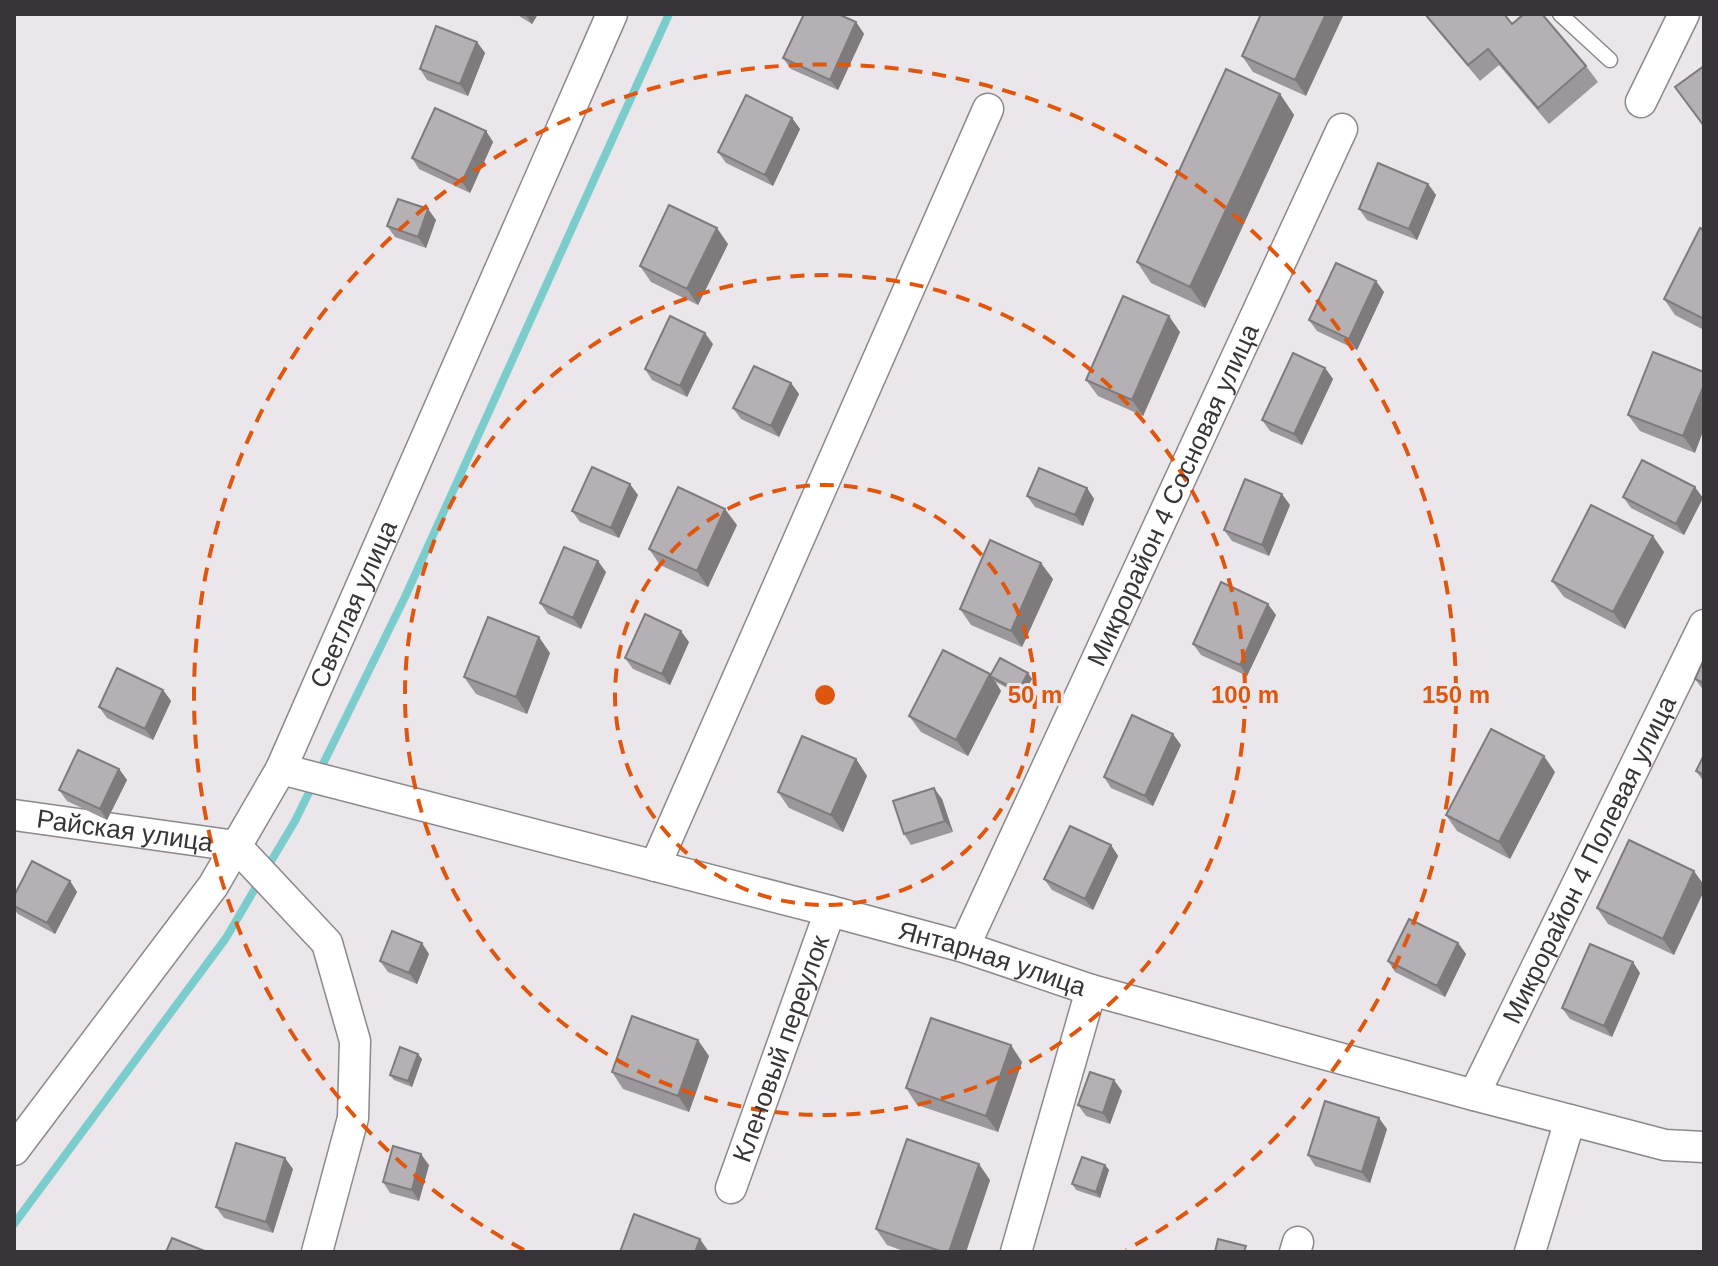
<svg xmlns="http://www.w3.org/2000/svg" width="1718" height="1266" viewBox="0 0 1718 1266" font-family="Helvetica,sans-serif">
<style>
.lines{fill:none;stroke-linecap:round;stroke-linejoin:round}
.stream{stroke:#7acccd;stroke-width:8}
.service-casing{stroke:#8c898c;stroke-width:17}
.minor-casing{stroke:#8c898c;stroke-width:33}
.service{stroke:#fff;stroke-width:14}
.minor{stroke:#fff;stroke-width:30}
.wall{fill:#9b979a}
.shaded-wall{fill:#7e7b7d}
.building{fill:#b4b0b3;stroke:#7e7b7d;stroke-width:2}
.ring{fill:none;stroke:#df570e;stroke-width:4;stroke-dasharray:14 10}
.labels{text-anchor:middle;stroke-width:6;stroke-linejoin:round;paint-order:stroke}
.street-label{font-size:26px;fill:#373537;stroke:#eae6ea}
.centre{fill:#df570e;stroke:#eae6ea;stroke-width:4}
.ring-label{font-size:24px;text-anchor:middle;font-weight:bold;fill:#df570e;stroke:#eae6ea;stroke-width:6;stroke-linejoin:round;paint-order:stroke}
</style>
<rect width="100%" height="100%" fill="#eae6ea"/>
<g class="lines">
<path class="stream" d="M267,868L295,821L405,597L669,14
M14,1224L226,938L260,880"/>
<defs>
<path id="service" d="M1560,14L1610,60"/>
<g id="minor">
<path d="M1641,102L1684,14"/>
<path id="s1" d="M281,769L830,911L964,947L1091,990L1474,1095L1665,1145L1704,1147"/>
<path id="s2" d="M14,815L236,846L327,943L355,1041L353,1118L317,1252"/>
<path d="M655,866L988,109"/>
<path id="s3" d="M964,947L1342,129"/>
<path id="s4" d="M1474,1095L1704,625"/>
<path id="s5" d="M14,1150L213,886L281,769L612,14"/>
<path id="s6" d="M731,1188L830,911"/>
<path d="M1016,1252L1091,990"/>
<path d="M1295,1252L1298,1242"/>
<path d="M1530,1252L1570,1120"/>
</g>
</defs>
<use href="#service" class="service-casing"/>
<use href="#minor" class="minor-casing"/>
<use href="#service" class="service"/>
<use href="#minor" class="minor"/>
</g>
<path class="wall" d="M516,14H538L532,24Z
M1261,14L1306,96L1253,72L1242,56Z
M1424,14H1504L1512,24L1586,66L1598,82L1549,124L1499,65L1480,81Z
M856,22L864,34L838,90L791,69L783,58Z
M477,42L485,53L468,96L427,80L420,69Z
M1280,94L1294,115L1205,308L1151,283L1137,262Z
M792,118L800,129L773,186L726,163L718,152Z
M486,131L493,142L470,193L419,169L412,158Z
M1428,184L1436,195L1417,240L1367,220L1359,209Z
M428,209L436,220L426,248L395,237L387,226Z
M1704,230V330L1675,315L1664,299Z
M728,244L698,305L651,282L640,266Z
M1384,292L1357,350L1317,331L1309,320Z
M1180,332L1143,416L1098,396L1086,380Z
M713,344L687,397L652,380L645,369Z
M1653,352L1695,453L1640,431L1628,415Z
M1325,368L1333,379L1302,445L1270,431L1262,420Z
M791,383L799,394L779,437L741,419L733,408Z
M1087,488L1094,499L1083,526L1035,507L1027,496Z
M638,495L619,538L580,522L572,511Z
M1623,497L1703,498L1684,535L1631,508Z
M1290,505L1269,556L1232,541L1224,530Z
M737,525L708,587L660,565L649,549Z
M1664,552L1625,629L1564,597L1552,581Z
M606,572L581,629L548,614L540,603Z
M1053,579L1022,647L971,625L960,609Z
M1276,615L1247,676L1201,655L1193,644Z
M689,642L670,685L633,669L625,658Z
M550,653L527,714L476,694L464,677Z
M1704,659V691L1695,679Z
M1028,673L1032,679L1022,696L996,682L1001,691L968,756L921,732L909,716L990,674Z
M163,690L171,701L153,740L107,718L99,707Z
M1181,745L1153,806L1111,788L1104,777Z
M1704,755V782L1696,771Z
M856,759L867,776L843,832L789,808L778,792Z
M119,769L127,780L107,820L67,801L59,790Z
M1555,772L1510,859L1457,831L1446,815Z
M942,799L953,832L911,845L904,834Z
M1111,845L1118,856L1093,910L1052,890L1044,879Z
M1694,871L1674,955L1608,924L1597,908Z
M70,881L77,892L55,934L18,914L14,909V896Z
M1458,943L1466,954L1445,997L1395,972L1388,961Z
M429,954L417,984L388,972L380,961Z
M1640,973L1612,1037L1570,1019L1562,1008Z
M709,1056L689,1112L623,1089L612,1072Z
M422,1059L412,1087L394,1080L390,1075Z
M1022,1062L998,1132L917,1105L906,1088Z
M1122,1091L1110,1124L1086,1116L1078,1105Z
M1387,1129L1370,1183L1315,1166L1308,1155Z
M429,1165L419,1201L390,1193L383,1182Z
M1105,1165L1109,1170L1100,1198L1076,1190L1072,1184Z
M293,1169L273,1233L224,1218L216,1207Z
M990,1180L966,1252H906L887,1245L876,1229Z"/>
<path class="shaded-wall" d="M525,14H538L532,24Z
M1326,14H1344L1306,96L1295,80Z
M856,22L864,34L838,90L830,80Z
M477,42L485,53L468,96L460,84Z
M1280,94L1294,115L1205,308L1190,287Z
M792,118L800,129L773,186L765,175Z
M486,131L493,142L470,193L462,182Z
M1428,184L1436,195L1417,240L1409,229Z
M428,209L436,220L426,248L418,237Z
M717,228L728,244L698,305L687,289Z
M1376,281L1384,292L1357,350L1349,339Z
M1169,316L1180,332L1143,416L1132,400Z
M705,333L713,344L687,397L680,386Z
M1325,368L1333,379L1302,445L1294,434Z
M791,383L799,394L779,437L771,426Z
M1704,385V429L1695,453L1683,436Z
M630,484L638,495L619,538L611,528Z
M1695,487L1703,498L1684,535L1676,524Z
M1087,488L1094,499L1083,526L1075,515Z
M1282,494L1290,505L1269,556L1262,545Z
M725,509L737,525L708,587L697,571Z
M1653,536L1664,552L1625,629L1613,612Z
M598,561L606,572L581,629L573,618Z
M1041,563L1053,579L1022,647L1011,631Z
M1268,604L1276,615L1247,676L1240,665Z
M681,631L689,642L670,685L662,674Z
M539,637L550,653L527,714L516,697Z
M1028,673L1032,679L1022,696L1018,691Z
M990,674L1001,691L968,756L956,740Z
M163,690L171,701L153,740L145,729Z
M1173,734L1181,745L1153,806L1145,796Z
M1544,756L1555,772L1510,859L1499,842Z
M856,759L867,776L843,832L831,815Z
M119,769L127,780L107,820L100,809Z
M934,788L942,799L953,832L945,821Z
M1111,845L1118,856L1093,910L1085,899Z
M1694,871L1704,885V891L1674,955L1663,939Z
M70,881L77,892L55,934L47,923Z
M422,943L429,954L417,984L409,973Z
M1458,943L1466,954L1445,997L1437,986Z
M1633,962L1640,973L1612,1037L1604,1026Z
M698,1040L709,1056L689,1112L678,1096Z
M1011,1045L1022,1062L998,1132L986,1116Z
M418,1054L422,1059L412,1087L408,1081Z
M1114,1080L1122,1091L1110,1124L1103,1113Z
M1379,1118L1387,1129L1370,1183L1362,1172Z
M421,1154L429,1165L419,1201L412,1190Z
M285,1158L293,1169L273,1233L266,1222Z
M979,1164L990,1180L966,1252H949Z
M1105,1165L1109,1170L1100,1198L1096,1192Z
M700,1239L709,1252H695Z"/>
<path class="building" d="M804,14H838L856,22L830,80L783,58Z
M1261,14H1326L1295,80L1242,56Z
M1425,14H1504L1512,24L1524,14H1542L1586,66L1538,108L1488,49L1468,65Z
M436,26L477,42L460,84L420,69Z
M1704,66V126L1675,87Z
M1226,69L1280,94L1190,287L1137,262Z
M746,95L792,118L765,175L718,152Z
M435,108L486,131L462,182L412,158Z
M1378,163L1428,184L1409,229L1359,209Z
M398,199L428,209L418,237L387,226Z
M669,205L717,228L687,289L640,266Z
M1700,228L1704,230V319L1664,299Z
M1336,263L1376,281L1349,339L1309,320Z
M1123,296L1169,316L1132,400L1086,380Z
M670,316L705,333L680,386L645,369Z
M1653,352L1704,372V385L1683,436L1628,415Z
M1293,353L1325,368L1294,434L1262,420Z
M754,366L791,383L771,426L733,408Z
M1642,460L1695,487L1676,524L1623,497Z
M592,467L630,484L611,528L572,511Z
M1039,468L1087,488L1075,515L1027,496Z
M1245,479L1282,494L1262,545L1224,530Z
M678,487L725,509L697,571L649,549Z
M1591,505L1653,536L1613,612L1552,581Z
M990,540L1041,563L1011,631L960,609Z
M564,547L598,561L573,618L540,603Z
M1221,582L1268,604L1240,665L1193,644Z
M645,614L681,631L662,674L625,658Z
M488,617L539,637L516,697L464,677Z
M943,650L990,674L956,740L909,716Z
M1000,658L1028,673L1018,691L990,676Z
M1704,659V683L1695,679Z
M117,668L163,690L145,729L99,707Z
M1132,715L1173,734L1145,796L1104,777Z
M1491,729L1544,756L1499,842L1446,815Z
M802,736L856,759L831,815L778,792Z
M78,750L119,769L100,809L59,790Z
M1704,755V775L1696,771Z
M934,788L945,821L904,834L893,801Z
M1070,826L1111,845L1085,899L1044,879Z
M1629,840L1694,871L1663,939L1597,908Z
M32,861L70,881L47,923L14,906V896Z
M1409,919L1458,943L1437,986L1388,961Z
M392,931L422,943L409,973L380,961Z
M1590,944L1633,962L1604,1026L1562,1008Z
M632,1016L698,1040L678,1096L612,1072Z
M931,1018L1011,1045L986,1116L906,1088Z
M400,1047L418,1054L408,1081L390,1075Z
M1090,1072L1114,1080L1103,1113L1078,1105Z
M1325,1101L1379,1118L1362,1172L1308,1155Z
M907,1139L979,1164L949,1252H943L876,1229Z
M236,1143L285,1158L266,1222L216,1207Z
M393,1146L421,1154L412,1190L383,1182Z
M1082,1157L1105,1165L1096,1192L1072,1184Z
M634,1214L700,1239L695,1252H620Z
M172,1238L207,1252H166Z
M1218,1239L1246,1246L1244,1252H1215Z"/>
<g class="ring">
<circle cx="825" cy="695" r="210"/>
<circle cx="825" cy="695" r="420"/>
<path d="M524 1250A631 631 0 1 1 1126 1250"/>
</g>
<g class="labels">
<g class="street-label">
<text dy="9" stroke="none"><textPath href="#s3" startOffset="498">Микрорайон 4 Сосновая улица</textPath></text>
<text dy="9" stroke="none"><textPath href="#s5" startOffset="646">Светлая улица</textPath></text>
<text dy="9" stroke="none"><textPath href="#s2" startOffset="112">Райская улица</textPath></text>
<text dy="9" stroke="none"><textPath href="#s4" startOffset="262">Микрорайон 4 Полевая улица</textPath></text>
<text dy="9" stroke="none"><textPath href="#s1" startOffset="736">Янтарная улица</textPath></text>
<text dy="9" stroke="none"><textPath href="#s6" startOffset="148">Кленовый переулок</textPath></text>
</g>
</g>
<circle cx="825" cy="695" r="12" class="centre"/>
<g class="ring-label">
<text x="1035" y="703">50 m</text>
<text x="1245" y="703">100 m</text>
<text x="1456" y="703">150 m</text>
</g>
<rect width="1718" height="1266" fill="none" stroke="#373537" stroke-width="32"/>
</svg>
